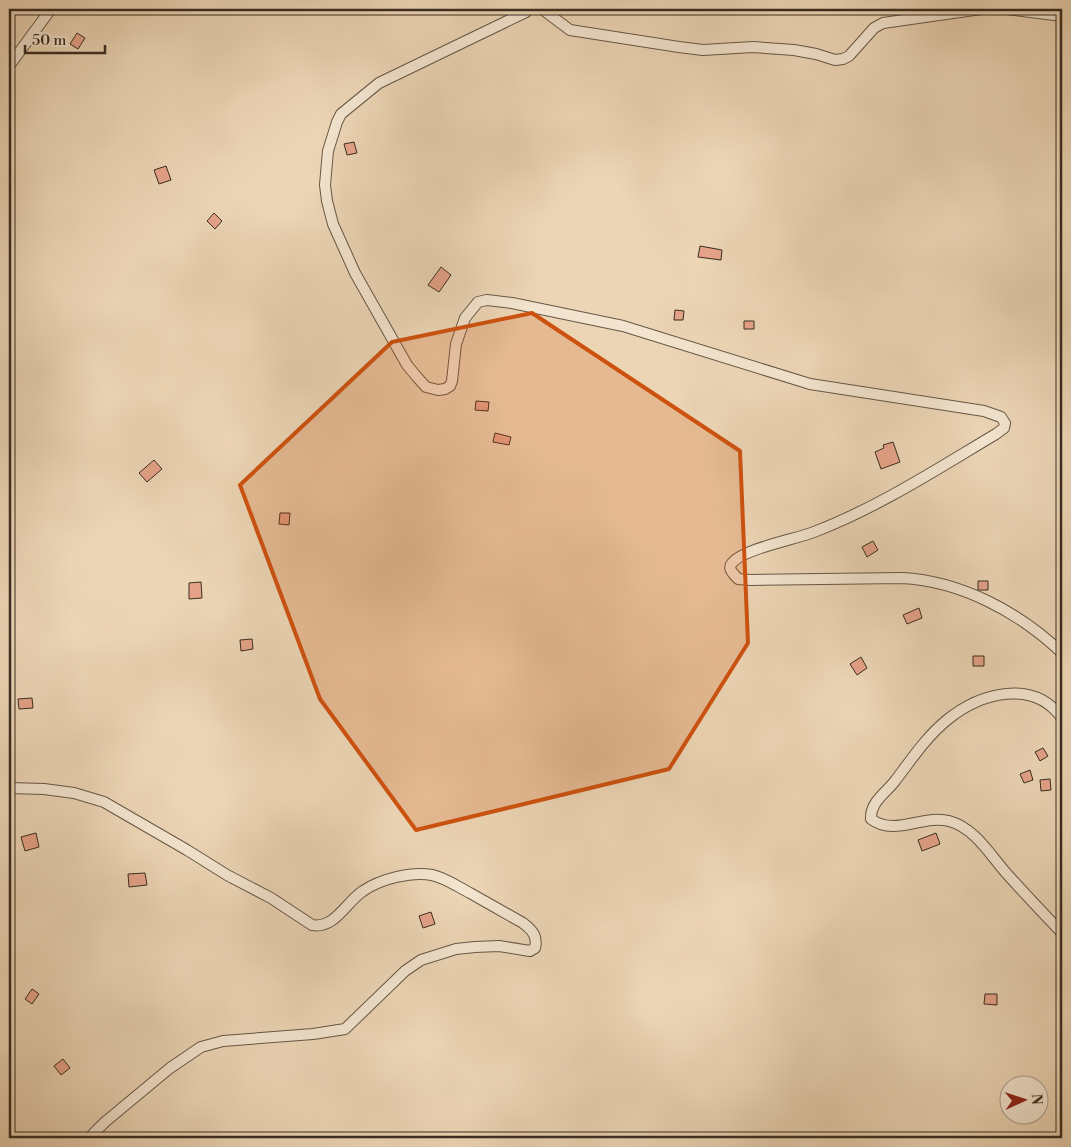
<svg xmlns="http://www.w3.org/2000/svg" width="1071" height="1147" viewBox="0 0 1071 1147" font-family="'Libre Bodoni',serif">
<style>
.building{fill:#e6a389;stroke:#392d21}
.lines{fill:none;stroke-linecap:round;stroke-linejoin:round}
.street-casing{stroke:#665746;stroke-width:12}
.street{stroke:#f3e4cf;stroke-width:10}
.marked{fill:#ce520f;fill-opacity:0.2;stroke:#ce520f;stroke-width:4;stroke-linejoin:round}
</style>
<rect width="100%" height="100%" fill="#ecd5b5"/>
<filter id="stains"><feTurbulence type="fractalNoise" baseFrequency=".004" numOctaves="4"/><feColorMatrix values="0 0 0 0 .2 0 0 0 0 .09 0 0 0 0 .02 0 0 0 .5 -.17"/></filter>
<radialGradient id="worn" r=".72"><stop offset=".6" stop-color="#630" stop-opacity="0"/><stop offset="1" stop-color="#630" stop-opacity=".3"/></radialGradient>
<path class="building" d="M77,33L85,38L78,49L70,44Z
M354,142L357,153L347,155L344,144Z
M166,166L171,180L159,184L154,170Z
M214,213L222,221L215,229L207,221Z
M700,246L722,250L721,260L698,257Z
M441,267L451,275L439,292L428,285Z
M675,310L684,311L683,320H674Z
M744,321H754V329H744Z
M476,401L489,402L488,411L475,410Z
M495,433L511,437L509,445L493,442Z
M893,442L900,462L881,469L875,452L884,448L883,445Z
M154,460L162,469L147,482L139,473Z
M280,513H290L289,525L279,524Z
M873,541L878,550L867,557L862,547Z
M978,581H988V590H978Z
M201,582L202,598L189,599V583Z
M919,608L922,618L907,624L903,615Z
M252,639L253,649L241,651L240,640Z
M973,656H984V666H973Z
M861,657L867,668L857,675L850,664Z
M32,698L33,708L19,709L18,699Z
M1043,748L1048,756L1040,761L1035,752Z
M1030,770L1033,780L1024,783L1020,774Z
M1050,779L1051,790L1041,791L1040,780Z
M36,833L39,847L25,851L21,837Z
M936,833L940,844L922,851L918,840Z
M145,873L147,885L129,887L128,874Z
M431,912L435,924L423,928L419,916Z
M32,989L39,994L32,1004L25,999Z
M985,994H997V1005L984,1004Z
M63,1059L70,1068L61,1075L54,1066Z"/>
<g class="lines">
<defs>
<path id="street" d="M529,9L526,12L379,83L341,114L337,122L328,151L325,185L327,201L333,224L355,273L407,365L417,377L426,387L438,390L445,389L450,386L452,381L456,344L465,318L478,302L487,300L512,303L623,326L810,384L984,411L1001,417L1005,423L1004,428L996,434C937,469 879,507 814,532C796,539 743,549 732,563C727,569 734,574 738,579L751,580L902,578C961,581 1019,612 1062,653
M542,9L570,30L679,47L703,50L753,47L794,50L816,54L835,60L843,59L849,56L874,28L883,23L981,9
M1007,9L1062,16
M9,66L51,9
M1062,718C1033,678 980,693 947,720C926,737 911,760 895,781C886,793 870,802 871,819C895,837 923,814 949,821C975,828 990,855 1007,874C1025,894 1044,914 1062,933
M9,788L44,789L74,793L104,802L187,850L227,875L271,898L312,925C335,929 346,902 363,891C380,879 412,871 432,875C446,878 458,887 470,893C488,903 505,913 523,923C532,930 538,936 535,948L530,951L499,946L475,947L456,949L421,960L405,971L345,1029L313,1034L223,1041L201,1047L170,1068L105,1122L89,1138"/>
</defs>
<use href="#street" class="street-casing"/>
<use href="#street" class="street"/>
</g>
<path class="marked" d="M532,313L740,451L748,643L669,769L416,830L320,699L240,485L392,342Z"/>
<rect width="1071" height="1147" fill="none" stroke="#ecd5b5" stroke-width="30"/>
<rect x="10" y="10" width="1051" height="1127" fill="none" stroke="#392d21" stroke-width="2.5"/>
<rect x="15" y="15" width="1041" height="1117" fill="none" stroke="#392d21"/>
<g transform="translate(1024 1100) rotate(87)"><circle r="24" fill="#f3e4cf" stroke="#a99b89"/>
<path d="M0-4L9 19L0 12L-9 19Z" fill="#8f2418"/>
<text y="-8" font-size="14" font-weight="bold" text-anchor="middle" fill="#392d21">N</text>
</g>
<path d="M25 45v8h80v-8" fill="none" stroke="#392d21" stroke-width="2.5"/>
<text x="32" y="45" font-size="15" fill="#392d21" stroke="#f3e4cf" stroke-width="4" paint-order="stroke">50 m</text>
<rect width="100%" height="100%" filter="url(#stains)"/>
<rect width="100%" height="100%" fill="url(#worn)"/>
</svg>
